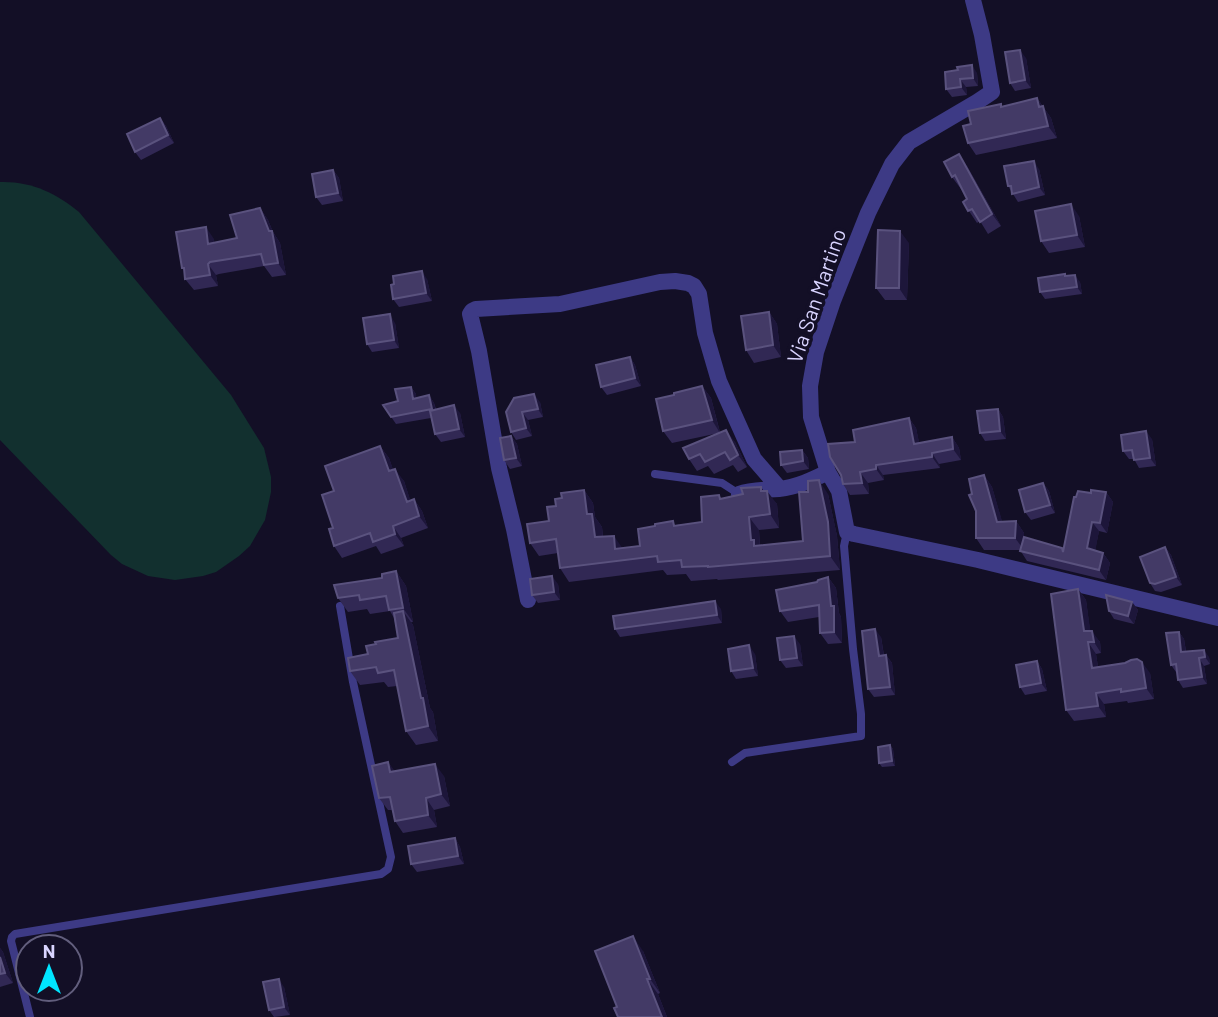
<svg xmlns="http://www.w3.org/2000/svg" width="1218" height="1017" viewBox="0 0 1218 1017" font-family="Barlow,sans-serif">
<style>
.green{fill:#12302f}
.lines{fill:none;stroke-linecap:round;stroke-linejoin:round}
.service{stroke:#3d3a85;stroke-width:8}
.minor{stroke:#3d3a85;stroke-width:16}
.wall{fill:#312854}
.shaded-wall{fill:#1d163a}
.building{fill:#433a66;stroke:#5a527e;stroke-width:2}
.labels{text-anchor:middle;stroke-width:7;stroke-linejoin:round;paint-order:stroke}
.street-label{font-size:21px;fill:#d9d4ff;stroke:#130f26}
</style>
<rect width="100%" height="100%" fill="#130f26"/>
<path class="green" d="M0,182C31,181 56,193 79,212L231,395L264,448L271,477V492L265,520L250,546L239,556L216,572L203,576L175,580L148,576L122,564L111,555L0,440Z"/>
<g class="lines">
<path class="service" d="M655,474L722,483L739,494
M732,762L745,753L861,736V714L853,649L844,546L847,532
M30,1017L11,941L12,937L15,934L381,874L388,869L391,857L353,682L340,606"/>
<path class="minor" d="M973,0L982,35L992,92L977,102L909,142L892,164L868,213L833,301L816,352L810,386L811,417L828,472L839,491L847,532L854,534L978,560L1218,618
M739,494C752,489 765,490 779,489C797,487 812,480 828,472
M528,600L514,529L499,468L479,351L470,314L472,311L476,309L560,304L660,282L675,281L688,283L694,286L699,294L705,333L719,381L754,459L780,489"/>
</g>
<path class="wall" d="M1026,58L1031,88L1015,91L1010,83Z
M958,70L977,73L978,86L966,87L967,95L952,97L946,89Z
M1037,98L1051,118L1057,138L976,155L968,143L971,124L1002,107Z
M160,118L166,126L174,143L141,160L135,152Z
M967,166L1001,226L988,234L980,221L977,223L963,202L967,199L961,188V189L952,177Z
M1039,169L1045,195L1018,202L1008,186Z
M333,170L339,178L343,201L322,205L316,197Z
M260,208L268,220L273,232L280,243L286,275L272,277L264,266L219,274L216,275L218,286L194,290L185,279V272L182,268L214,239V243L237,238Z
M1079,216L1085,247L1049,253L1041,241Z
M909,243L907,300H885L876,288Z
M1065,274L1067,276L1080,282L1082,294L1045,299L1040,292Z
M427,279L432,301L399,307L393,299Z
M769,312L777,324L781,357L754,363L746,350Z
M395,323L399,348L372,352L367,344Z
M630,357L635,365L641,386L607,395L601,387Z
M702,386L711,398L720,432L735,442L747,467L738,472L733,465L714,474L708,466L697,471L689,459L719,433L672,443L663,431L674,395Z
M411,387L416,394V398L429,395L434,403L436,409L460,413L465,437L441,442L435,434L431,418L396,424L383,405L398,401Z
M540,402L543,417L528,420L532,436L516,440L511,432L506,412Z
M998,409L1003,417L1006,439L985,441L980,433Z
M909,418L916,428L919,443L952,437L959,448L961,460L939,464L940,468L883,475L884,480L868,483L869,494L850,495L843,484L855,442Z
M511,436L517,444L522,466L510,469L504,460Z
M1152,439L1156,466L1139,468L1134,459H1129L1123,451Z
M380,446L389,458L393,470L404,481L410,500L414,499L422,511L428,528L401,538L404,546L381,554L376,546L342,558L334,546V491Z
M802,450L808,458L809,469L787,473L781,465Z
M984,475L992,487L1002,522L1016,521L1024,533V537L1062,548L1063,550L1076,497L1091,493L1106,492L1113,502L1107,533L1099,531L1095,550L1103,553L1110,563L1106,580L1027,561L1020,550H984L976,538V511L972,494Z
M1043,483L1049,491L1055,513L1031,520L1025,512Z
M584,490L593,503L595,517L602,527L603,536L623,548L640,546L676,525L702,522L721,499L764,491L777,504L779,528L759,530L760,545L803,541L828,494L837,536L840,570L718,580L717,579L691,581L686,574L667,575L663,570L569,582L560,568L558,553L539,556L530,543L549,521L562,498Z
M1165,547L1171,555L1182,585L1161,592L1155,591L1150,583Z
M396,571L406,586L413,622H411L413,625L430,708L433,712L438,741L416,745L406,731L397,686L388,687L384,682L360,685L350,671L368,654L376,644L398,638L394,618L390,611L370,614L367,609L348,612L338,598Z
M828,577L836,588L839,613L841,617L842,643L828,644L820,633L819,617L788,622L780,611L817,582Z
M558,584L560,600L538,603L532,595Z
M1078,589L1086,600L1090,631L1100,642L1101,653L1096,654L1098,667L1150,673L1154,699L1128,703L1127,701L1104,704L1106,717L1074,721L1066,710Z
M1132,602L1138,610L1134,624L1114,619L1109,611Z
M721,609L722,623L620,637L615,629Z
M1179,632L1184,639L1186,651L1209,657L1210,664L1204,666L1207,684L1183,688L1178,680L1177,672H1176L1171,665Z
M881,637L884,655H886L892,663L895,695L874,697L868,689Z
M800,644L803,666L786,668L780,660Z
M755,654L758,676L736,679L731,671Z
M1037,661L1042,669L1047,691L1025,695L1020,687Z
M890,745L893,749L895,766L882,767L879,763Z
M388,762L394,771L444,776L450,806L434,810L437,827L403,833L395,821L392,810H388L379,798Z
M455,838L460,847L464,864L417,872L411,864Z
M0,948L3,952L13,983L0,987Z
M643,951L660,993L658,994L667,1017H618L617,1007Z
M284,987L290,1015L274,1017L269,1010Z"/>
<path class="shaded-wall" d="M1020,50L1026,58L1031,88L1025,80Z
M972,65L977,73L978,86L973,78Z
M960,79L966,87L967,95L961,87Z
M1037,98L1051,118L1057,138L1048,126L1039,107Z
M160,118L166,126L174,143L168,135Z
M959,154L967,166L1001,226L992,214Z
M1034,161L1039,169L1045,195L1039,187Z
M333,170L339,178L343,201L338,193Z
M1071,204L1079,216L1085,247L1077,235Z
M260,208L268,220L273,232L280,243L286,275L278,263L269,231Z
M206,227L214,239L216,256L208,244Z
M900,231L909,243L907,300L899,288Z
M208,264L216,275L218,286L210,275Z
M422,271L427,279L432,301L426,293Z
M1075,275L1080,282L1082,294L1077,287Z
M769,312L777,324L781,357L773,345Z
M390,314L395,323L399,348L394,340Z
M630,357L635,365L641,386L635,378Z
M702,386L711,398L720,433L712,420Z
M411,387L416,394L418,406L413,399Z
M534,394L540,402L543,417L538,409Z
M429,395L434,403L437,416L432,409Z
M454,405L460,413L465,437L459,429Z
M998,409L1003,417L1006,439L1000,431Z
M522,412L528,420L532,436L526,428Z
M909,418L916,428L922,455L914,444Z
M726,430L735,442L747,467L738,455Z
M1146,431L1152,439L1156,466L1150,458Z
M511,436L517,444L522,466L516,458Z
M952,437L959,448L961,460L953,449Z
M380,446L389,458L398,483L389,471Z
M802,450L808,458L809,469L803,461Z
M932,453L939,464L940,468L932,457Z
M876,465L883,475L884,480L876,469Z
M395,469L404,481L415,514L407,502Z
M860,472L868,483L869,494L862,483Z
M984,475L992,487L1006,534L997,522Z
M819,480L828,494L837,536L840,570L830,556Z
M1043,483L1049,491L1055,513L1050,505Z
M761,487L768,497L767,491L777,504L779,528L770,514L761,491Z
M584,490L593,503L595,517L602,527L604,551L595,537L587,514Z
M1106,492L1113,502L1107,533L1100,523Z
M414,499L422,511L428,528L419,516Z
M749,517L759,530L760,549L764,559L751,540Z
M1016,521L1024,533V550L1015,538Z
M1092,522L1099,531L1094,558L1087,548Z
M393,526L401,538L404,546L395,534Z
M614,536L623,549H615Z
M1165,547L1171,555L1182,585L1176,577Z
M1103,553L1110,563L1106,580L1099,570Z
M396,571L406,586L413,622L403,608Z
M552,576L558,584L560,600L554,592Z
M828,577L836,588L839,613L841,617L842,643L834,632Z
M1078,589L1086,600L1092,642L1084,631Z
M715,601L721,609L722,623L717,615Z
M1132,602L1138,610L1134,624L1128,616Z
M403,611L413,625L430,708L433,712L438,741L428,726L421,698Z
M875,629L881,637L885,664L879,656Z
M1092,631L1100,642L1101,653L1094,642Z
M1179,632L1184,639L1187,659L1181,652Z
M794,636L800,644L803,666L797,658Z
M1088,642L1096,654L1100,680L1092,668Z
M749,645L755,654L758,676L753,668Z
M1204,650L1209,657L1210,664L1205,657Z
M886,655L892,663L895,695L890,687Z
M1199,658L1204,666L1207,684L1202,677Z
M1037,661L1042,669L1047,691L1041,683Z
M1142,662L1150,673L1154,699L1146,688Z
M1096,693L1104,704L1106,717L1098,706Z
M890,745L893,749L895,766L892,761Z
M388,762L397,774L390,772Z
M435,764L444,776L450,806L441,794Z
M426,798L434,810L437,827L428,815Z
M455,838L460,847L464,864L458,856Z
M633,936L643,951L660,993L650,979Z
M0,948L3,952L13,983L5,973L0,957Z
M279,979L284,987L290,1015L284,1007Z
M647,979L658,994L667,1017H662Z"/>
<path class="building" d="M1020,50L1025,80L1010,83L1005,52Z
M972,65L973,78L960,79L961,87L946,89L945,72L958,70L957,67Z
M1037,98L1039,107L1043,106L1048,126L968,143L963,126L971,124L968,111L1001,104V107Z
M160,118L168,135L135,152L127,134Z
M959,154L992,214L980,222L972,209L968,211L963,202L967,199L955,175L952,177L944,162Z
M1034,161L1039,187L1012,194L1011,186H1008L1004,166Z
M333,170L338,193L316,197L312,174Z
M1071,204L1077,235L1041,241L1035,211Z
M260,208L269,231H272L278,263L264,265L261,254L210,262L208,264L210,275L185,279L184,268H182L176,232L206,227L208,244L237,238L230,215Z
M878,230L900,231L899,288H876Z
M422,271L426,293L393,299L391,285L394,284L393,276Z
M1065,274V276L1075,275L1077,287L1040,292L1038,278Z
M769,312L773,345L746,350L741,316Z
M390,314L394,340L367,344L363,318Z
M630,357L635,378L601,387L596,365Z
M702,386L712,420L663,431L656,399L674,395V393Z
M411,387L413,399L429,395L432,409L391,417L383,405L398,401L395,389Z
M534,394L538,409L522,412L526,428L511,432L506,412L514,398Z
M454,405L459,429L435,434L430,411Z
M998,409L1000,431L980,433L977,411Z
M909,418L914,444L952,437L953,449L932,453V457L876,465V469L860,472L862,483L843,484L841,475L830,457L828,444L855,442L853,430Z
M726,430L738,455L730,460L725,452L705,462L700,454L689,459L683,448Z
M1146,431L1150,458L1134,460L1132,450L1123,451L1121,435Z
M511,436L516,458L504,460L500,438Z
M380,446L389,471L395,469L407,502L414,499L419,516L393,526L395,534L373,542L370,533L334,546L329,529L333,528L322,495L334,491L325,466Z
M802,450L803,461L781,465L780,452Z
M984,475L997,522L1016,521L1015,538H976V511L969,495L972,494L969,479Z
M819,480L828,522L830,556L708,567V566L682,567L681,560L658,562L657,556L560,568L556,539L530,543L527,524L549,521L547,507L556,506L555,499L562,498L561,493L584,490L587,514H592L595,537L614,536L615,549L640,546L638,529L655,526V524L673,521L674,526L702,522L701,497L719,495L720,499L743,494L741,488L761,487V491H767L770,514L749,517L751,540H754V546L803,541L799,492H808V481Z
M1043,483L1050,505L1025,512L1019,490Z
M1091,490L1106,492L1100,523L1092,522L1087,548L1103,553L1099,570L1020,551L1024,537L1062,548L1063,552L1074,497H1076L1078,491L1091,493Z
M1165,547L1176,577L1155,584L1150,583L1140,557Z
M396,571L403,608L389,610L386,596L360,600L359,595L338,598L334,585L382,578V574Z
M552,576L554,592L532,595L530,579Z
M828,577L831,606H834V632L820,633L819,605L780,611L776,590L817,582L818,580Z
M1078,589L1084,631H1092L1094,642H1088L1092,668L1125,663L1131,660L1137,659L1142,662L1146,688L1121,692V689L1096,693L1098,706L1066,710L1051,594Z
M1106,595L1132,602L1128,616L1109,611Z
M715,601L717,615L615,629L613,616Z
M403,611L421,698H423L428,726L406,731L394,670L378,673L376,667L350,671L348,658L368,654L366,646L376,644L375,642L398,638L394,613Z
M875,629L879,656L886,655L890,687L868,689L862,631Z
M1179,632L1181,652L1204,650L1205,657L1199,658L1202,677L1178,680L1176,664L1171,665L1166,633Z
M794,636L797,658L780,660L777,638Z
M749,645L753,668L731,671L728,649Z
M1037,661L1041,683L1020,687L1016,665Z
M890,745L892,761L879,763L878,747Z
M388,762L390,772L435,764L441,794L426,798L428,815L395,821L390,797L379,798L372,766Z
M455,838L458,856L411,864L408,846Z
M633,936L650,979H647L662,1017H618L614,1008L617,1007L595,951Z
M0,957L5,973L0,974Z
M279,979L284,1007L269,1010L263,982Z"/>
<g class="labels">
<g class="street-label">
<text transform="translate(817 296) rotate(-71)" y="7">Via San Martino</text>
</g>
</g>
<g transform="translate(49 968)"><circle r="33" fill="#130f26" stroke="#625e7d" stroke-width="2"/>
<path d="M0-5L12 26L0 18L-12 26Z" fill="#00e5ff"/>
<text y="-10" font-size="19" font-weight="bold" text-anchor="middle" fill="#d9d4ff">N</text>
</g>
</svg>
